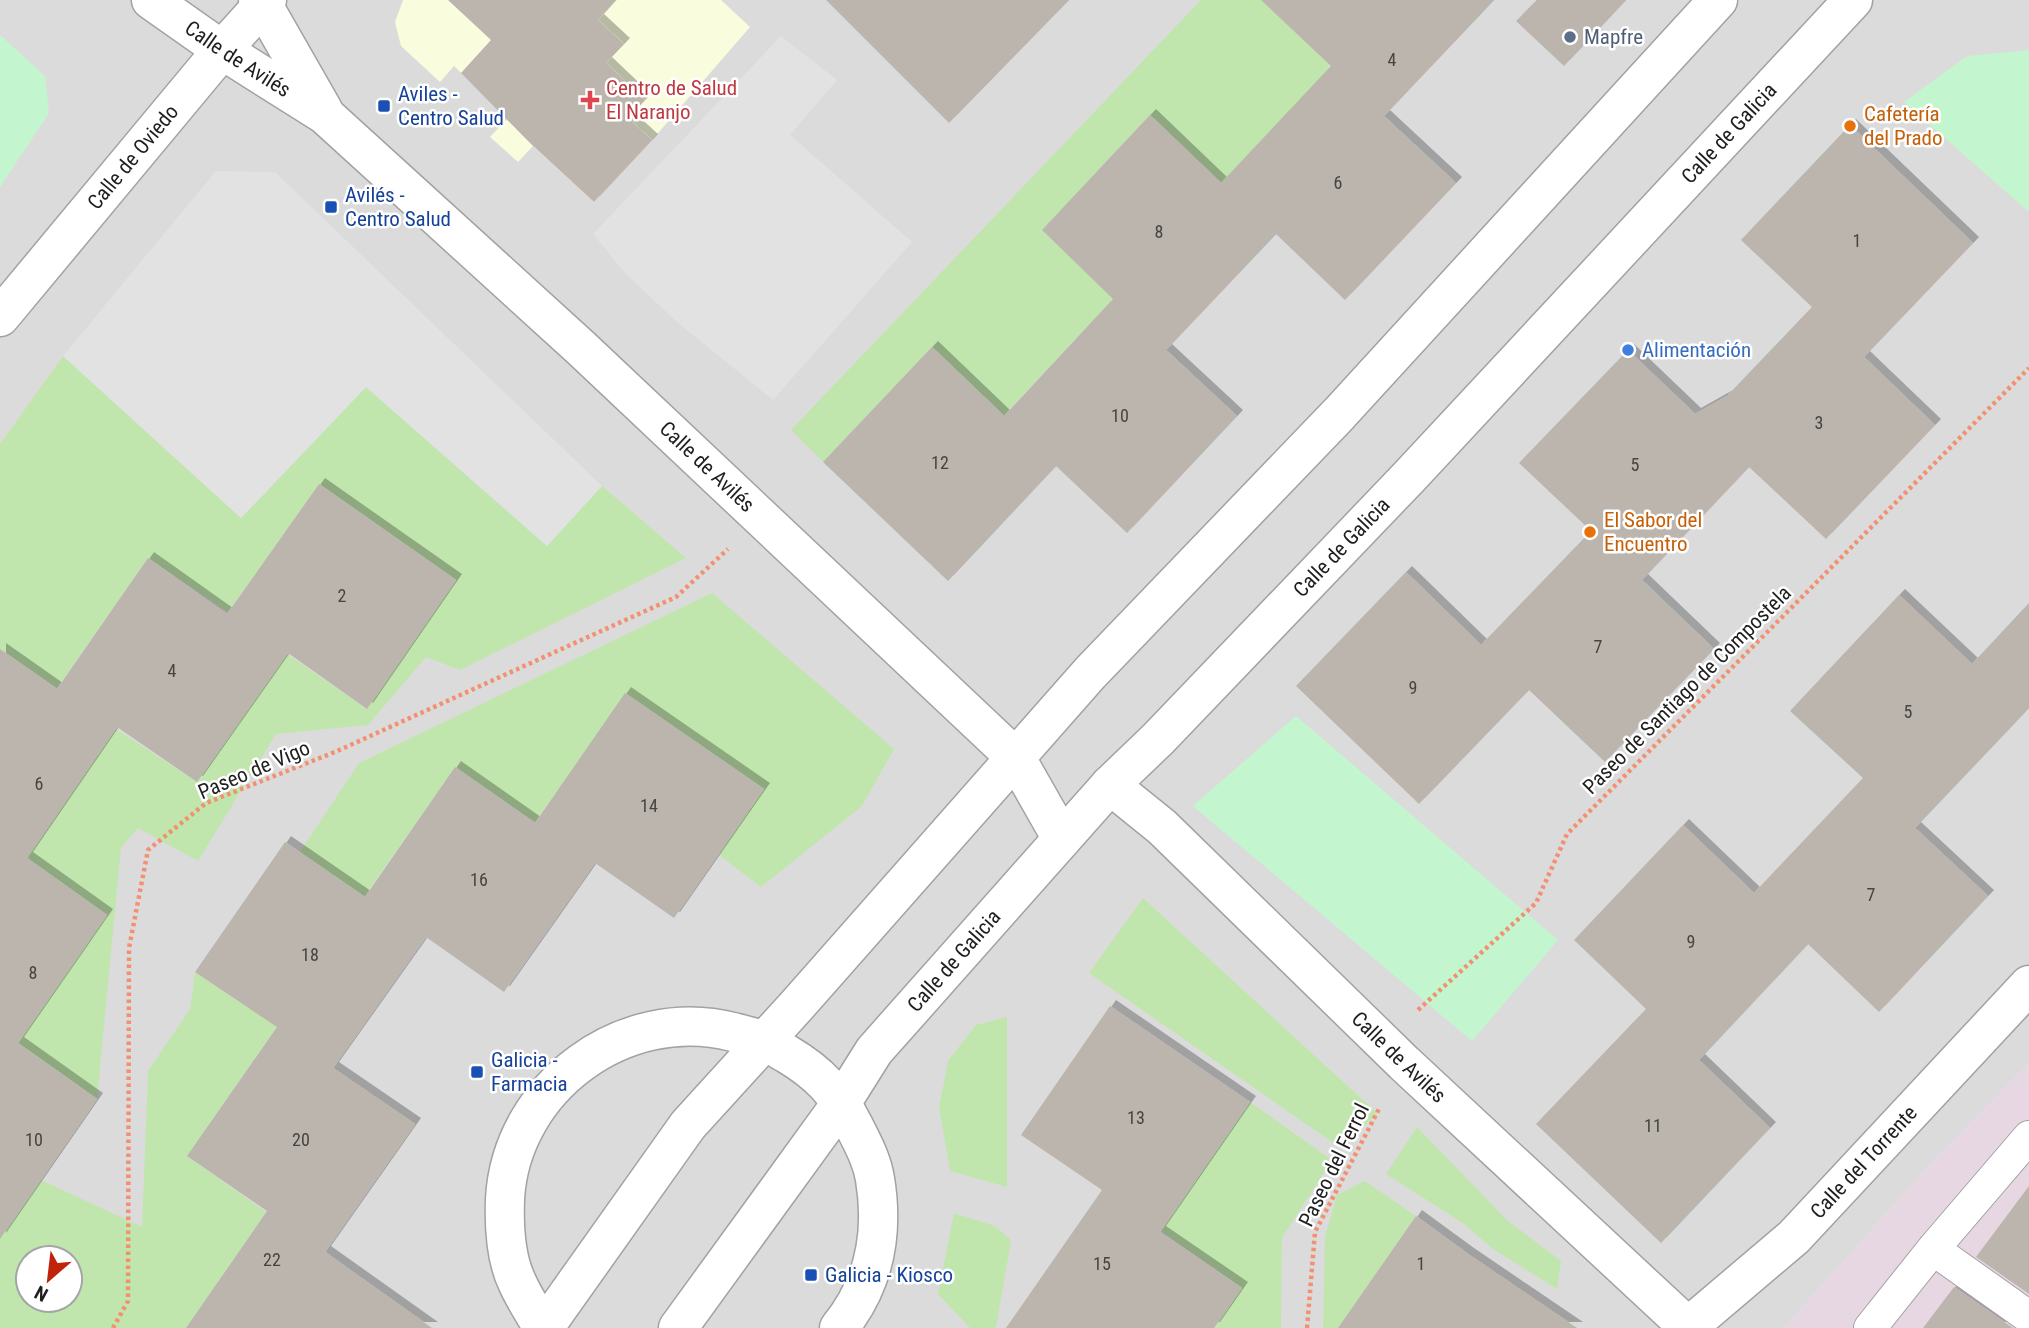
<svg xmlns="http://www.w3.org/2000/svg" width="2029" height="1328" viewBox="0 0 2029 1328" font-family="'Roboto Condensed',sans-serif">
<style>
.residential{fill:#dcdbdb;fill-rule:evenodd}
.industrial{fill:#e7d7e2}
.education{fill:#f9fdde}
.grass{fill:#c1e6ad;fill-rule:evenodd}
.park{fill:#c3f6ce}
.parking{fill:#e2e2e2}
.building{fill:#bbb5ae;filter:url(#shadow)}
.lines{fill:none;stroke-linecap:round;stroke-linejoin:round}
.service-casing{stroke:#a2a2a2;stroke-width:34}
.minor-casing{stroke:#a2a2a2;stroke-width:41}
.tertiary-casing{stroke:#a2a2a2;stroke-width:41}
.path{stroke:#f29071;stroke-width:4.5;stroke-dasharray:3.5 3.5;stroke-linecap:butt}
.service{stroke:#fff;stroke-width:32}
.minor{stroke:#fff;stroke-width:38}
.tertiary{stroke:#fff;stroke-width:38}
.service-dot{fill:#5c6f8a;stroke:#fff;stroke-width:2.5}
.health-dot{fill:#e0444e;stroke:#fff;stroke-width:2.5}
.transit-dot{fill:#1a4fb4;stroke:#fff;stroke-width:2.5}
.food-dot{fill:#e8710a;stroke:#fff;stroke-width:2.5}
.shop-dot{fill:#3f7fe0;stroke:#fff;stroke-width:2.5}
.labels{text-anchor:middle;stroke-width:5;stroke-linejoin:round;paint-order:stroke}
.number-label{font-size:18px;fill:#454442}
.service-label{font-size:21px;fill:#4e5e75;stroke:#fff;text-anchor:start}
.street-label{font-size:21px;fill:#1e1e1e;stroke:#fff}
.health-label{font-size:21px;fill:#be3a42;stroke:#fff;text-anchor:start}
.transit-label{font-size:21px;fill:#164399;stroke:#fff;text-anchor:start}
.food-label{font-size:21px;fill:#c56008;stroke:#fff;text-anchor:start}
.shop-label{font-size:21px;fill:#366cbe;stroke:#fff;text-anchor:start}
</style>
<defs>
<filter id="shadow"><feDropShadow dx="6" dy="-6" stdDeviation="0" flood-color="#0004"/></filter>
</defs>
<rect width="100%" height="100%" fill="#eeece4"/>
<path class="residential" d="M0,0H2029V1064L1934,1160L1784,1328H0ZM28,1258H70V1300H28Z"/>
<path class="industrial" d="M2029,1064V1328H1784L1934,1160Z"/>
<path class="education" d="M403,0H721L750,27L652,140L594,202L533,146L518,162L490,137L508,118L454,66L440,82L401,46L395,22Z"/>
<path class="grass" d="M1201,0H1261L1331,65L1227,188L1150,115L1042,230L1113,299L1004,415L932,347L823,462L791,430Z
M63,356L241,518L366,387L547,546L602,486L686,558L460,670L426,657L368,725L276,734L198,861L138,828L121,848L97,1099L18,1043L107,915L27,858L116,729L197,782L287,654L367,709L456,580L319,484L228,612L148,558L57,688L0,649V444Z
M712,593L894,749L862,806L761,887L719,855L763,789L626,694L535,822L455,767L364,897L300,852L359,763Z
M1143,898L1377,1113L1342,1149L1089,973Z
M195,972L248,1008L299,1007L276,1028L187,1156L266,1212L186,1328H0V1222L8,1228L41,1180L142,1227L148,1071L190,1009ZM28,1258H70V1300H28Z
M1007,1017V1187L950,1171L939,1107L948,1061L976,1025Z
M1250,1102L1332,1160L1282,1238L1281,1328H1214L1242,1288L1161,1231Z
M1417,1127L1508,1221L1561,1261L1557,1289L1493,1249L1464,1224L1386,1174Z
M1365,1181L1416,1216L1338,1328H1323L1325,1237L1337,1195Z
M954,1213L995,1226L1011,1240L996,1328H970L938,1294Z"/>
<path class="park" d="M0,35L45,76L49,113L0,187Z
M2029,50V212L1904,102L1967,56Z
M1296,716L1558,940L1472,1041L1193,806Z"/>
<path class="parking" d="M781,36L837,80L790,135L912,242L773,400L677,322L626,274L593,234Z
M216,171L275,172L602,486L547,546L366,387L241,518L63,356Z"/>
<path class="building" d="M448,0H616L598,20L624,44L606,63L645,100L628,118L652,140L594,202L530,143L461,73L491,40Z
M826,0H1069L949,123Z
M1261,0H1494L1384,116L1456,183L1345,300L1276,234L1166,350L1237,416L1127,533L1056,466L948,581L823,462L932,347L1004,416L1113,299L1042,230L1150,115L1221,183L1331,66Z
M1537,0H1626L1564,66L1516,21Z
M1850,125L1973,243L1864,357L1935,425L1826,539L1749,467L1642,580L1714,649L1605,762L1529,690L1419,804L1296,686L1406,572L1481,645L1591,531L1519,463L1628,350L1695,414L1727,396L1812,307L1741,240Z
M319,484L456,580L367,709L288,653L197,782L117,727L27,858L107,915L18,1043L97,1099L0,1239V649L57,689L148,558L227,614Z
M1899,595L1972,664L2029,603V708L1915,828L1988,896L1879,1012L1808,944L1699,1060L1770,1128L1661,1243L1536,1124L1646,1009L1574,940L1683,825L1754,893L1863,778L1790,711Z
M625,693L764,789L674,918L595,863L504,992L426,937L333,1068L415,1124L325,1252L432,1328H186L267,1211L187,1156L277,1027L195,972L285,842L365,897L455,767L535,823Z
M1110,1006L1250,1102L1160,1232L1242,1288L1214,1328H1006L1102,1190L1021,1135Z
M2029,1186V1294L1976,1257Z
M1416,1216L1468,1254L1577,1328H1338Z
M1954,1287L2013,1328H1923Z"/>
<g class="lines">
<defs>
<path id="service" d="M1933,1249L2029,1317
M1870,1328L1933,1249L2029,1137"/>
<g id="minor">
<path id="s1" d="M151,0L222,50L325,115L580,347L1016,758L1062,839"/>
<path d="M258,0L263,5L323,110"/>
<path id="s2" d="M1110,785L1162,827L1404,1063L1688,1327L1794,1237L2029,985"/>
<path d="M543,1328C534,1313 524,1298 517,1282C505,1257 504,1226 505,1199C511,1087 625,1004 733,1032C743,1035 755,1037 764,1041C772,1044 779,1050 787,1054C819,1073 837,1092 854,1126C863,1144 872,1160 875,1179C884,1234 874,1285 839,1328"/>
<path d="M544,1328L688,1125L799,1003L1090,673L1339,414L1718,0"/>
<path id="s3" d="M678,1328L842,1102L874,1051L1110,785L1158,739L1409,477L1853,0"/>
</g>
<g id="tertiary">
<path id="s4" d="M0,317L222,50L267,0"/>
</g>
</defs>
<use href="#service" class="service-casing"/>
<use href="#minor" class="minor-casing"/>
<use href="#tertiary" class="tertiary-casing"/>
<path class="path" d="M1418,1010L1536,903L1567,834L2029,368
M113,1328L128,1301L129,948L148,850L206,803L335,752L676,597L728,549
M1307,1328L1315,1232L1380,1107"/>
<use href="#service" class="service"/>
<use href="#minor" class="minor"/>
<use href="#tertiary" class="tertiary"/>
</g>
<circle class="service-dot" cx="1570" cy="37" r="7"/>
<path class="health-dot" d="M586.5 89.5h7v7h7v7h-7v7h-7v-7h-7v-7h7z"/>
<g class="transit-dot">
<rect x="377" y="99" width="14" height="14" rx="3.5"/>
<rect x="324" y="200" width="14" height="14" rx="3.5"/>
<rect x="470" y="1065" width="14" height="14" rx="3.5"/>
<rect x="804" y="1268" width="14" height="14" rx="3.5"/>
</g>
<g class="food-dot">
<circle cx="1850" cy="126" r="7"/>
<circle cx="1590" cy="532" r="7"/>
</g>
<circle class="shop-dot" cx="1628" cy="350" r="7"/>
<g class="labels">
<g class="number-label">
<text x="1392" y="66">4</text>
<text x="1338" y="189">6</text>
<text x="1159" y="238">8</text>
<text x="1857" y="247">1</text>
<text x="1120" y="422">10</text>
<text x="1819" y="429">3</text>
<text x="940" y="469">12</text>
<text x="1635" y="471">5</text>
<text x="342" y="602">2</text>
<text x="1598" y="653">7</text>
<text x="172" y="677">4</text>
<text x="1413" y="694">9</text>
<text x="1908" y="718">5</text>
<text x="39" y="790">6</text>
<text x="649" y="812">14</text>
<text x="479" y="886">16</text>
<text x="1871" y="901">7</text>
<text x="1691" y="948">9</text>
<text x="310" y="961">18</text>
<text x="33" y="979">8</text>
<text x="1136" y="1124">13</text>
<text x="1653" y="1132">11</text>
<text x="34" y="1146">10</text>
<text x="301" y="1146">20</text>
<text x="272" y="1266">22</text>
<text x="1102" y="1270">15</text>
<text x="1421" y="1270">1</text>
</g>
<g class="service-label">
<text x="1584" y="44">Mapfre</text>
</g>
<g class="street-label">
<text dy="7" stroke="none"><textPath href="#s1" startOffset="105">Calle de Avilés</textPath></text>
<text dy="7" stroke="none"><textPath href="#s3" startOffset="1594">Calle de Galicia</textPath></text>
<text dy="7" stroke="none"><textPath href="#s4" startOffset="208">Calle de Oviedo</textPath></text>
<text dy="7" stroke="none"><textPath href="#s1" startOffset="728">Calle de Avilés</textPath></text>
<text dy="7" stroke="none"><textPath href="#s3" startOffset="1027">Calle de Galicia</textPath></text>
<text transform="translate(1687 690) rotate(-45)" y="7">Paseo de Santiago de Compostela</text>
<text transform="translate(254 770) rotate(-23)" y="7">Paseo de Vigo</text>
<text dy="7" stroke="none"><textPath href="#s3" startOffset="460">Calle de Galicia</textPath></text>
<text dy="7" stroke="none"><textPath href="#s2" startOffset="397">Calle de Avilés</textPath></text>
<text dy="7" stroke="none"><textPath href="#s2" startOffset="1034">Calle del Torrente</textPath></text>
<text transform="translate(1334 1165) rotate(-64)" y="7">Paseo del Ferrol</text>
</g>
<g class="health-label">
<text x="606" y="95">Centro de Salud<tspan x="606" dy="24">El Naranjo</tspan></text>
</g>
<g class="transit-label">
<text x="398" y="101">Aviles -<tspan x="398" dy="24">Centro Salud</tspan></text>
<text x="345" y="202">Avilés -<tspan x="345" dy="24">Centro Salud</tspan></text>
<text x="491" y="1067">Galicia -<tspan x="491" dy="24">Farmacia</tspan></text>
<text x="825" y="1282">Galicia - Kiosco</text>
</g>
<g class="food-label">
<text x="1864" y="121">Cafetería<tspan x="1864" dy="24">del Prado</tspan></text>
<text x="1604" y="527">El Sabor del<tspan x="1604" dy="24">Encuentro</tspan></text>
</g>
<g class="shop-label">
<text x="1642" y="357">Alimentación</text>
</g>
</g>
<g transform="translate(49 1279) rotate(208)"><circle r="33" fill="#ffffff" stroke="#a5a5a5" stroke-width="2"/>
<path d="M0-5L12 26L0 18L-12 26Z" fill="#c1220a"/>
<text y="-10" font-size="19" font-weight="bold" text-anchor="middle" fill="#1e1e1e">N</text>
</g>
</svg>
